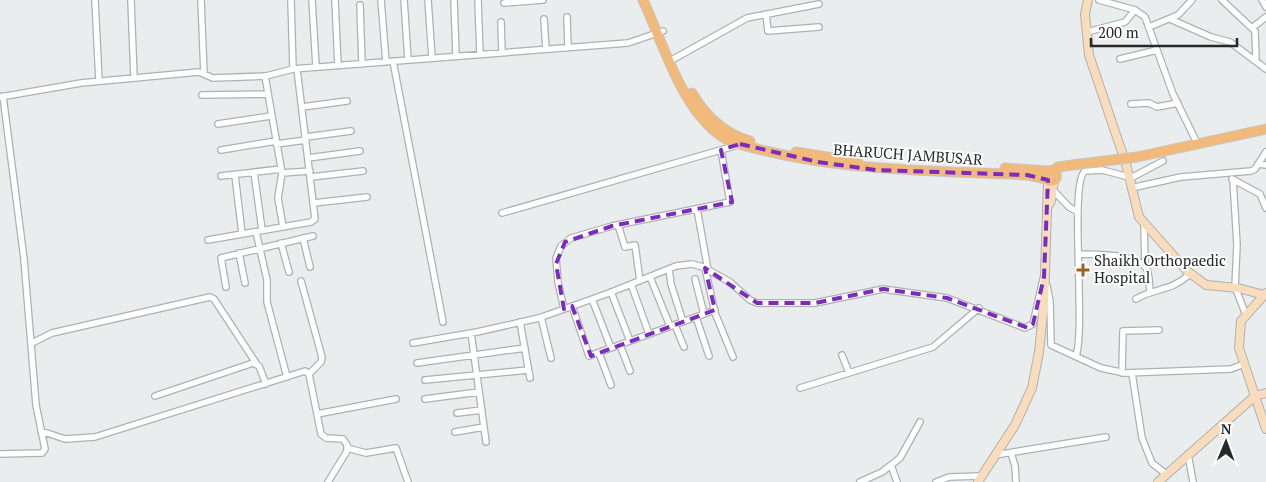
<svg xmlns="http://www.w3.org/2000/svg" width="1266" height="482" viewBox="0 0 1266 482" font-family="'PT Serif',serif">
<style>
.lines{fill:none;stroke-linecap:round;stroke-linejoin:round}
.street-casing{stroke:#adb1b1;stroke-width:8}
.secondary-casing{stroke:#adb1b1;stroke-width:10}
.primary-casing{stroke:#c7c7c7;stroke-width:11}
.street{stroke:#fff;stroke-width:5.5}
.secondary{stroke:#f8dcbc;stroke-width:8}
.primary{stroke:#f1b97a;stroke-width:9}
.primary-bridge-casing{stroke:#c7c7c7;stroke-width:11;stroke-linecap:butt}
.primary-bridge{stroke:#f1b97a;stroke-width:9}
.marked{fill:none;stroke:#7b2cbf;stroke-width:4;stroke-dasharray:10 6;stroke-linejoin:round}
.poi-dot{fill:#9e6124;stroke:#fff;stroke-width:2}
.labels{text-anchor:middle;stroke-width:4;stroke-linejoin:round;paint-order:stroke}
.street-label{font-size:15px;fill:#272828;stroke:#fff}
.poi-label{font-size:15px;fill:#272828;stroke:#fff;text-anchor:start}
</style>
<rect width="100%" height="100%" fill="#e9edee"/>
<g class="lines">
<defs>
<path id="street" d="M95,0L99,81
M131,0L134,78
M201,0L204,74
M291,0L293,69
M312,0L316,67
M335,0L338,66
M381,0L386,62
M404,0L408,60
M428,0L432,58
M454,0L456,56
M478,0L480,54
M1099,0L1135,10L1145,17L1173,94L1197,143
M1222,0L1255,31L1256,61
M1262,0L1266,7
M504,3L543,0
M360,5L362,64
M766,14L768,31L819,27
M567,17L568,47
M544,19L546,49
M1170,19L1211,37L1230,42L1266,69
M501,22L502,53
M1149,27L1178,15L1192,0
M1252,28L1266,17
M1087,32L1125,22L1135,10
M1120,59L1157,50
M393,61L443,322
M670,61L747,18L819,4
M265,76L282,173L310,171
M202,95L268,94
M0,97L81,83L199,72L213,78L266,76L293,69L628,43L663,31
M1131,104L1149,103L1157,107L1178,103
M302,107L347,101
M218,124L271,116
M306,137L351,131
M276,144L306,140
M221,150L276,141
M308,158L360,151
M1258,164L1266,165
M254,172L262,230
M282,173L278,198L283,227
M235,175L242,234
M221,176L281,169
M311,177L363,171
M1129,179L1163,161
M1232,179L1260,194L1266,208
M1233,180L1237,245L1235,287L1246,315
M1131,188L1181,177L1251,171L1255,169L1266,152
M1053,190L1069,207L1078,212
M314,203L367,197
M697,209L708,270
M502,213L738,145
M1144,224L1145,266
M618,225L625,247L635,245L640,281
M256,232L267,280V302L287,377
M303,238L310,267
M208,240L311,222L315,219L297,69
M281,243L289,272
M239,253L245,283
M1079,254C1094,254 1138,254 1146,268C1150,273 1149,285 1150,291
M705,268L715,313L733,357
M669,269L671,284L683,322
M650,277L670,326
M695,279L704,314
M301,281L322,357L321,362L309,374
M631,284L649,334
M1047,286L1050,301L1051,345L1101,368L1125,373L1231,369L1244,364
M226,287L221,258L313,236
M611,292L630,341
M592,299L611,348
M1136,299C1157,287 1170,292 1190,274
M572,306L589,356L715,310
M564,309L558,282L556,258L561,246L571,238L612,226L730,202L721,150
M541,317L551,358
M696,317L709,356
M520,322L530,378
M675,325L684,347
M471,333L486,442
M32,343L52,333L210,297L214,299L256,363
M413,343L477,332L539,318L609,293L676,266L692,264L703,267L730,282L750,300L757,303H815L883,289L947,298L1025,328L1033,324L1043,279
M620,345L630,371
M599,353L611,385
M842,355L849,373
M1076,356C1086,327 1069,182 1085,171L1102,170L1129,177
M417,363L525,348
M1122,373L1123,331L1159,330
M1132,373L1142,438L1152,463L1166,474
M425,380L528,370
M800,388L933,347L979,308
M155,396L253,363L259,366L266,384
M425,399L479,392
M457,413L482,410
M317,414L396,399
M41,431L65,439L95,437L305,371L309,374L321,434L326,438L343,439L347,445V451L328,482
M455,432L484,427
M347,448L366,453L396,448L408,482
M1011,453L1015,466L1016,482
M0,454L42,453L45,449L36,405L24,259L3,96
M1188,454L1193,482
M995,455L1106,437
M891,465L897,482
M860,482L882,472L900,458L920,422
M936,482L949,477L981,476"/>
<path id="secondary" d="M1088,0L1085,14L1089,55L1126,164L1139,217L1187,271L1206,285L1238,288L1264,295
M1047,208L1051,201L1054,180
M1266,293L1241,321L1239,348L1266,429
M978,482L1015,425L1032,388L1039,352L1044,303L1048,180
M1158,482L1255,396L1266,393"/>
<path id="primary" d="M643,0C664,45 683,116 729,141C828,172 925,170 1027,175L1047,179
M692,93C706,116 723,133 750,141
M796,152L858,162
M1137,157L1266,129
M1005,168L1048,171
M1045.5 176a5.5 5.5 0 1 1 11 0a5.5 5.5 0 1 1-11 0Z
M1053,171L1058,167L1080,164"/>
</defs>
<use href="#street" class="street-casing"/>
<use href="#secondary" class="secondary-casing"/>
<use href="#primary" class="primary-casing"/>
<use href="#street" class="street"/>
<use href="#secondary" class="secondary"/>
<use href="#primary" class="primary"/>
<defs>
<path id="primary-bridge" d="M1080,164L1137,157"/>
</defs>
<use href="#primary-bridge" class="primary-bridge-casing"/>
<use href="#primary-bridge" class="primary-bridge"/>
</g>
<path class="marked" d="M740,144L818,162L876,170L1027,175L1048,180L1044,277L1033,324L1028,328L947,298L883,289L815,303H757L705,268L715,310L591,356L572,306L564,309L556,264L565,242L612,226L732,202L721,150Z"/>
<path class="poi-dot" d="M1080.5 262.5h5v5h5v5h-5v5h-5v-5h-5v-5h5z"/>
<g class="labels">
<g class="street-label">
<text transform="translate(908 155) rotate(4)" y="5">BHARUCH JAMBUSAR</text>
</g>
<g class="poi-label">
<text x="1094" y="266">Shaikh Orthopaedic<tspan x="1094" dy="17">Hospital</tspan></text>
</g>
</g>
<g transform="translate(1226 442) rotate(1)" stroke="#ffffff" stroke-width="4" paint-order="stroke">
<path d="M0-4L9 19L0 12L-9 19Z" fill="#272828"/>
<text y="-8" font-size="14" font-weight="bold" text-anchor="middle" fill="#272828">N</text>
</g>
<path d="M1091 38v8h146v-8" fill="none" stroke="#272828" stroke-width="2.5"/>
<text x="1098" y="38" font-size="15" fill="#272828" stroke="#ffffff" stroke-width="4" paint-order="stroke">200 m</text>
</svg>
